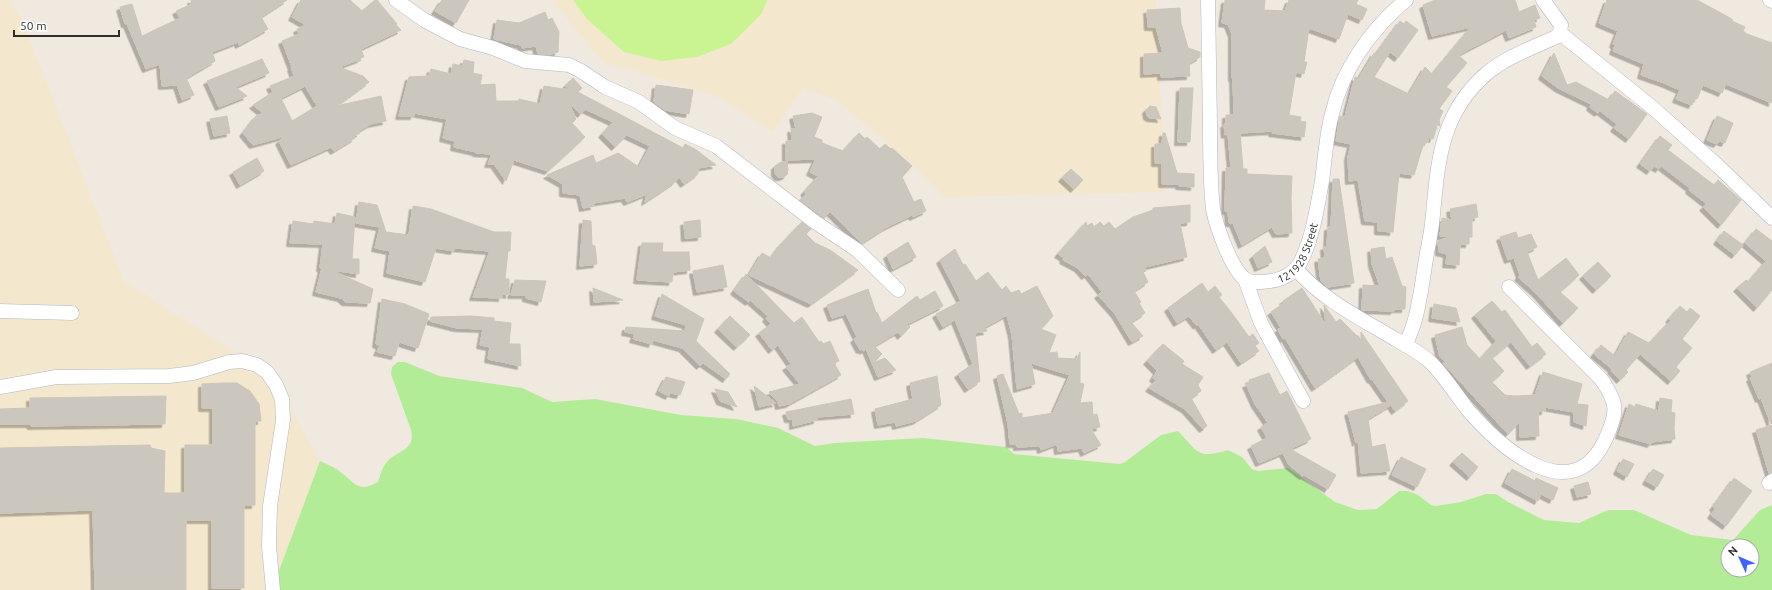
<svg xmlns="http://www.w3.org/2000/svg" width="1772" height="590" viewBox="0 0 1772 590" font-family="Ubuntu,sans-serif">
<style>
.education{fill:#f3e7ce}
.green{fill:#b3ec97;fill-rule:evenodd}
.pitch{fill:#caf492}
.building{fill:#cbc7be;stroke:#cdc6b8;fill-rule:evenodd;filter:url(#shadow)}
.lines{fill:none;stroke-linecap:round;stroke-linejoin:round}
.minor-casing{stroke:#b3b6c3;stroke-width:15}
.minor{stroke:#fff;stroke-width:14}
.labels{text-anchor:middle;stroke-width:3;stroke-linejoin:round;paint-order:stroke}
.street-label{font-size:11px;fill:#2e2e2e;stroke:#fff}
</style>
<defs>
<filter id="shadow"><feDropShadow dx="-3.5" dy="3.5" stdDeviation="0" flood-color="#0004"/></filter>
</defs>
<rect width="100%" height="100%" fill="#f0e9e0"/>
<path class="education" d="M0,0H9L21,17L124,281L273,377L320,461L274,584L276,590H0Z
M552,0H1156L1165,192L944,197L904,157L836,100L803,88L773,132L721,98L638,72L603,62Z"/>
<path class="green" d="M398,362H405L439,376L522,388L552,402L595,399L681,415L736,419L778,428L815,446L835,443L923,438L1006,447L1014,454L1120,464L1125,462L1161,435L1178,431C1199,453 1197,459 1228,450L1242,457L1252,469L1258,471L1288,468L1335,502L1358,510L1377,509L1399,491H1408L1418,495L1431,505L1436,506L1461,502L1486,494H1496L1508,502L1544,520L1579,523L1608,510H1634L1691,535L1733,540L1760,510L1772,505V590H276L274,584L320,461C326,464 334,467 339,471C355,482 357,494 378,482C380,476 382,467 387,462C397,450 416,451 411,430L391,374L392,367ZM1728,546H1752V570H1728Z"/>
<path class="pitch" d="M573,0H767L762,13L731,44L697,57L661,61L624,52L587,19Z"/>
<path class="building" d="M191,0H287L261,17L268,29L239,45L238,42L212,52L215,61L186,78L194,95L182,100L177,85L162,86L160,64L146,69L127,24H125L120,7L132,4L142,36L180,18L176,11L192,4Z
M301,0H350L362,11L375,0H377L397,24L396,25L401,30L361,49L364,57L360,58L361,59L339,67L363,76L369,82L336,106L381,96L386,121L371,124L359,131L360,133L354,136L355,138L334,151L331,147L291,165L279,141L286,136L253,145L243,133L256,116L263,113L253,105L273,92L270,86L294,76L291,67H292L282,41L299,34L297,29L306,25L292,17ZM305,86L317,106L292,121L281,98Z
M442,0H469L456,23L435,11Z
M1225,0H1265L1264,10L1285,11L1289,0H1358L1356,4L1367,9L1362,20L1348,14L1339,39L1309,28L1304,62H1307L1304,74L1296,72L1289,115L1301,117L1300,121L1306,122L1304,137L1272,133L1273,131L1240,133L1243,169H1247V174L1292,176L1291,199L1292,233L1276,234L1272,227L1242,245L1233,223H1229L1228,211H1225L1226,168H1231L1228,134L1225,135L1224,124H1226V115H1234L1233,78H1232V34L1228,24L1222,23Z
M1435,0H1515L1519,12L1535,5L1540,18L1534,20L1536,27L1509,38L1506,30L1458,55L1467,63L1446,87L1452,91L1439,109L1443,111L1439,120L1440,126L1437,125L1433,139L1429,138L1427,143L1424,142L1414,175L1399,173L1393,232L1378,231V222L1365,221L1358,180L1349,181L1348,157L1351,144L1336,141L1340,116L1345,117L1355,77L1359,78L1374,53L1376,54L1400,21L1404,24L1406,21L1418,30L1398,58L1390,52L1374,77L1409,94L1425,67L1432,74L1471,27L1432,36L1423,5Z
M1607,0H1697L1732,19V21L1745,27L1743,31L1747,34L1772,43V103L1726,84L1722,93L1703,85L1697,99L1695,98L1692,105L1676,99L1680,90L1664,83L1641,75L1644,64L1613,51L1615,45L1613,44L1618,31L1599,23Z
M1180,8L1181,23L1188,48L1200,52V57L1189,63L1190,76L1161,77V73L1144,74V54L1163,53L1156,27H1148L1147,10Z
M545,12L548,20L552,18L559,32L558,52L548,55L538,54L536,46L522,48L521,45L494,39L497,20L519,23Z
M1554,53L1567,85L1576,82L1609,100L1615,91L1647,114L1629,139L1614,128L1617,124L1600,111L1598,113L1590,107L1591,104L1558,88L1542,76Z
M262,59L269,73L235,87L247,96L219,107L207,81Z
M464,60L474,62L473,73L482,75L480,85L495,84L496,101H519V99L540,104L544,86L570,90L565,86L573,78L582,88L578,92L683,148L685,144L695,149L716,165L698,168V174L684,184L679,177L675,182L645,202L647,194L627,202L625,198L593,203L594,206L583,208L580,195L563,193V184L547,175L593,155L596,163L618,153L639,167L650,146L627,135L615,147L602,134L613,122L585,109L581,114L569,103L576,119L572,123L585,137L548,171L514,160L506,181L494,164H488L492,154L476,153V152L454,147L455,141L443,138L447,119L414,113V116H399L409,77L429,76L431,69L451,74L453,64L462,66Z
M656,85L693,90L689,114L665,110L654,102Z
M1180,88H1193L1190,142H1178Z
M1150,106L1156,107L1161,119L1150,118L1147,116L1146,110Z
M812,113L822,117L814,137L822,140V143L843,151L859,133L865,139L867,137L880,149L885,144L891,149L892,148L912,166L902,177L914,202L921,199L926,211L913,217L912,215L885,228L862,243L830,212L824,218L800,200L806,194L804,192L818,176L810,172L816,159L786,160V141H792L791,129H796L793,116Z
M227,116L230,133L214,136L210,119Z
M1717,116L1733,123L1725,143L1719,141L1717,144L1707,140Z
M1163,133H1165L1177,173L1194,174V187L1179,186V184H1162V163H1155V144H1162Z
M1660,136L1672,145L1668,150L1714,185L1718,180L1741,200L1721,225L1703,207L1707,204L1689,190L1690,188L1661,166L1659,169L1654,166L1650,171L1640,164Z
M257,158L264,171L240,185L233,172Z
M787,161L788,170L787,175L783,177H778L775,173V166L779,163Z
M1071,169L1083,180L1074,189L1062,178Z
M1333,179H1339L1354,283L1328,287L1321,281L1318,259L1325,258L1324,247L1327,246L1328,227H1331Z
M359,202L377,205L386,232L409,235L413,206L431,209L494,232H511L510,251H508L505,279H509V295L502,294V298L473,297L490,251L455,248L454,251L436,248L425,282L387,273L390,251L375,248L380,227L356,223Z
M1476,204L1478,217L1472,218V237H1469V244H1460L1459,265L1446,264L1447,254L1439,252V245H1437L1438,241L1449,237L1440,236L1442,218L1452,220L1450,209Z
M1190,205V222L1180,223L1187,257L1145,267L1146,271L1143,272L1148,282L1134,291L1141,302L1139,303L1145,313L1131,322L1143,336L1132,342L1115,314L1098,295L1102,292L1088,274L1085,276L1078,268L1063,260L1064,258L1058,254L1086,222L1087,226L1092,223L1094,227L1100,222L1104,226L1109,222L1115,229L1133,217L1153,210V208Z
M337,213L355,217L352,259H359V274L331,270L373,289L370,303L345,302L341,298L316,292L322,268H320L323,244L290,243L293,221L313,224L314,221L335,224Z
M583,220L591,221L592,245L595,246L597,264L580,266Z
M700,220L701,237L685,238L684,222Z
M802,222L811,229L806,234L815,243L830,250L858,270L811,304L749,275L762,253L771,258L781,244Z
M1756,229L1772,241V290L1757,308L1737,288L1746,280L1748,282L1766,261L1745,243Z
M1724,231L1743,245L1735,255L1717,241Z
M1516,232L1518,238L1531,234L1537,247L1527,252L1538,280L1566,258L1579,275L1560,292L1578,308L1563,323L1536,293L1518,277L1520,275L1514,258L1508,260L1500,237Z
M908,242L916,257L893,269L887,255Z
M642,243H663L662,252H689L690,270L673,272L672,282L637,280Z
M1265,246L1272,262L1258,268L1253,256Z
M1384,247L1386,259L1392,257L1402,286L1406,287L1405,309H1394V311L1362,310L1363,285L1380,286L1372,264L1371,249Z
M955,249L963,265L965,264L976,281L988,272L1002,290L1006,286L1011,293L1019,290L1021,294L1037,286L1053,316L1041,329L1056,335L1049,353L1057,352L1058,358L1077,359L1080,352V383L1084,384L1080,403L1092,402L1093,415L1097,414L1100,427L1091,429L1101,445L1084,453L1082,448L1058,451L1057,444L1041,450L1040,446L1017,447V444H1010L1008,424L997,376L1003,374L1019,414L1022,413V418L1053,413L1070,375L1031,363L1035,384L1017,389L1012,335L1007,315L985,327L987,331L975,333L980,381L968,389L958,374L973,364L955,320L943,327L936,314L961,301L940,260Z
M1598,262L1611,276L1596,290L1583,276Z
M723,265L727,287L697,292L693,271Z
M746,274L794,323L802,317L819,342L821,341L823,344L830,341L839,361L834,363L841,375L789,404L779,406L778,402L769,392L800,384L786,367L791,364L778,345L772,350L759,333L771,324L766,318L768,316L750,300L749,302L734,291Z
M515,280L546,281L541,302L526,298V295H511Z
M1202,283L1208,292L1215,286L1222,295L1219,297L1234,316L1249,337L1253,334L1259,343L1255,346L1259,351L1241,363L1227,342L1216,350L1198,324L1197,326L1189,316L1177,323L1168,308Z
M593,288L623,300L594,302Z
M1302,288L1326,325L1324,305L1336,322L1340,319L1361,340V332L1408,401L1395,411L1391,405L1368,419L1372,447L1385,444L1390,471L1361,473L1358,439L1356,443L1348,412L1388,402L1372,379L1371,380L1358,357L1315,388L1285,338L1283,339L1278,329L1281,328L1271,312L1284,303L1283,301Z
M868,289L876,313L877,312L882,323L917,296L920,300L935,291L943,306L907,324L910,327L901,336L898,332L874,346L882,354L873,363L885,358L896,370L878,377L866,349L863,351L862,349L860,350L854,339L857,337L846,314L832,318L827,305Z
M662,294L704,319L696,341L730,374L726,379L703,363L700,366L682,348L653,340L652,344L633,339L635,334L625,332L626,327L685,331L686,325L655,316Z
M382,299L405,304L429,314L418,348L399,342L395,356L377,352L380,346L376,344Z
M1492,301L1502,312L1505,310L1532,347L1537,343L1546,354L1530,366L1511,342L1492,358L1504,371L1492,382L1505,395L1515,396L1535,395L1543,372L1582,384L1577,404L1588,405L1586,426L1574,422V412L1545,407V411H1538L1539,436L1520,437V422L1508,434L1443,363L1445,362L1440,357L1435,335L1462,327L1467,345L1480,359L1496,341L1475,315Z
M1434,304L1456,308L1460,322L1432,318Z
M1680,306L1687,312L1690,308L1700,316L1682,339L1692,348L1680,362L1676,367L1680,371L1671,381L1640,354L1626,370L1628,372L1620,380L1611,370L1612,369L1594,354L1601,345L1615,356L1628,332L1649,343L1671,320L1669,319Z
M471,316L494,318V321L511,323L509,344H520L521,366L488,359L490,347L480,345L483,329L457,328L430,321L431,317Z
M730,316L750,335L737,347L718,329Z
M1163,344L1184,361L1182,364L1203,377L1198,385L1201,391L1191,398L1207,426L1203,429L1185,409L1149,388L1156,380L1153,378L1157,371L1147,361Z
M1772,363V424H1771L1761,398L1759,399L1750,378L1752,377L1750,372Z
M1269,373L1280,395L1287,391L1311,439L1290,449L1336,475L1328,489L1304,475L1303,476L1289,465L1283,453L1259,463L1251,446L1267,438L1261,427L1268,423L1255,404L1246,384L1250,383L1249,380Z
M937,376L941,405L916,421L896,426L895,422L878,425L875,409L913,399L910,383Z
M666,377L685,382L680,395L670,393L669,396L659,391Z
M222,383H237L250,391L259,404L261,421H255V505H244V588H212V520H186V590H95L93,510L0,513V448L150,445L151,448L165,451L164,493H185V445H213V408H202V384Z
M754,386L776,403L759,407Z
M715,389L728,392L737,407L720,401Z
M166,396L165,424L31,426L30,424H0V409L30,408V398Z
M1660,398L1672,400L1671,412L1675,413L1674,428L1675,439L1651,442V444L1619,435L1629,404L1635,407L1636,404L1659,411Z
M851,399L854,414L817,417V420L793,426V419H788L786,412Z
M1772,425V473H1769L1756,430Z
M1462,453L1478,467L1470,477L1453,462Z
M1401,457L1426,469L1417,487L1392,475Z
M1623,459L1634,464L1627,477L1617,471Z
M1512,469L1535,481L1536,478L1558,488L1553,500L1541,494L1538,501L1505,483Z
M1653,469L1664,475L1657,487L1646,481Z
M1734,478L1752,491L1726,526L1711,515L1715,509L1713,507Z
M1588,482L1591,494L1577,497L1574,486Z"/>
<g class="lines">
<defs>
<g id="minor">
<path d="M396,0L424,20L460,39L493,48L525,61L569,65L581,71L605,87L639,102L675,128L716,146L815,222L857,250L898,290"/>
<path id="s1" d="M1208,0C1209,42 1209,84 1210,125C1210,153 1210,182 1213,209C1216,225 1231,269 1245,279C1252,284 1262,282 1270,281C1282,280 1295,273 1301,261C1313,237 1317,208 1322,181C1325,159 1326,136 1332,114C1342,70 1371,29 1406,0"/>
<path d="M1770,0L1772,1"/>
<path d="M1560,33L1653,108L1718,166L1772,218"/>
<path d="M1296,269C1323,300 1360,318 1395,339C1406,345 1418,352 1428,360C1442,372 1456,395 1468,410C1501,448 1573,512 1606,438C1618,412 1618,403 1601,379L1509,287"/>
<path d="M1245,279L1261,323L1303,401"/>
<path d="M0,311L72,313"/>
<path d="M1405,345C1417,323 1420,296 1424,272C1426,256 1430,240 1432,224C1438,166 1438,116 1486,74C1506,57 1532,48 1556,37L1560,33L1561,25L1543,0"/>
<path d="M0,387L56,377L169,376L193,373L229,362L242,361L257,365L267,372L276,385L282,399L283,420L270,506L269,546L273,590"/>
<path d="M1769,483L1772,481"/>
</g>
</defs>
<use href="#minor" class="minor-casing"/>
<use href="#minor" class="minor"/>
</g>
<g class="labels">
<g class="street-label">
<text dy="4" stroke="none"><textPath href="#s1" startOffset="356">121928 Street</textPath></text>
</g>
</g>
<g transform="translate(1740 558) rotate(314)"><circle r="19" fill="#ffffff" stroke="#ababab"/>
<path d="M0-3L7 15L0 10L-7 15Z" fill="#3e61ff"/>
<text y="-6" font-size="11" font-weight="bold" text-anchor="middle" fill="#2e2e2e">N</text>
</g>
<path d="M14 30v6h105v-6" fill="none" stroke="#2e2e2e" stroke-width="2"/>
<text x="20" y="30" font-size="12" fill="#2e2e2e" stroke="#ffffff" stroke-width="3" paint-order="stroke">50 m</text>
</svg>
